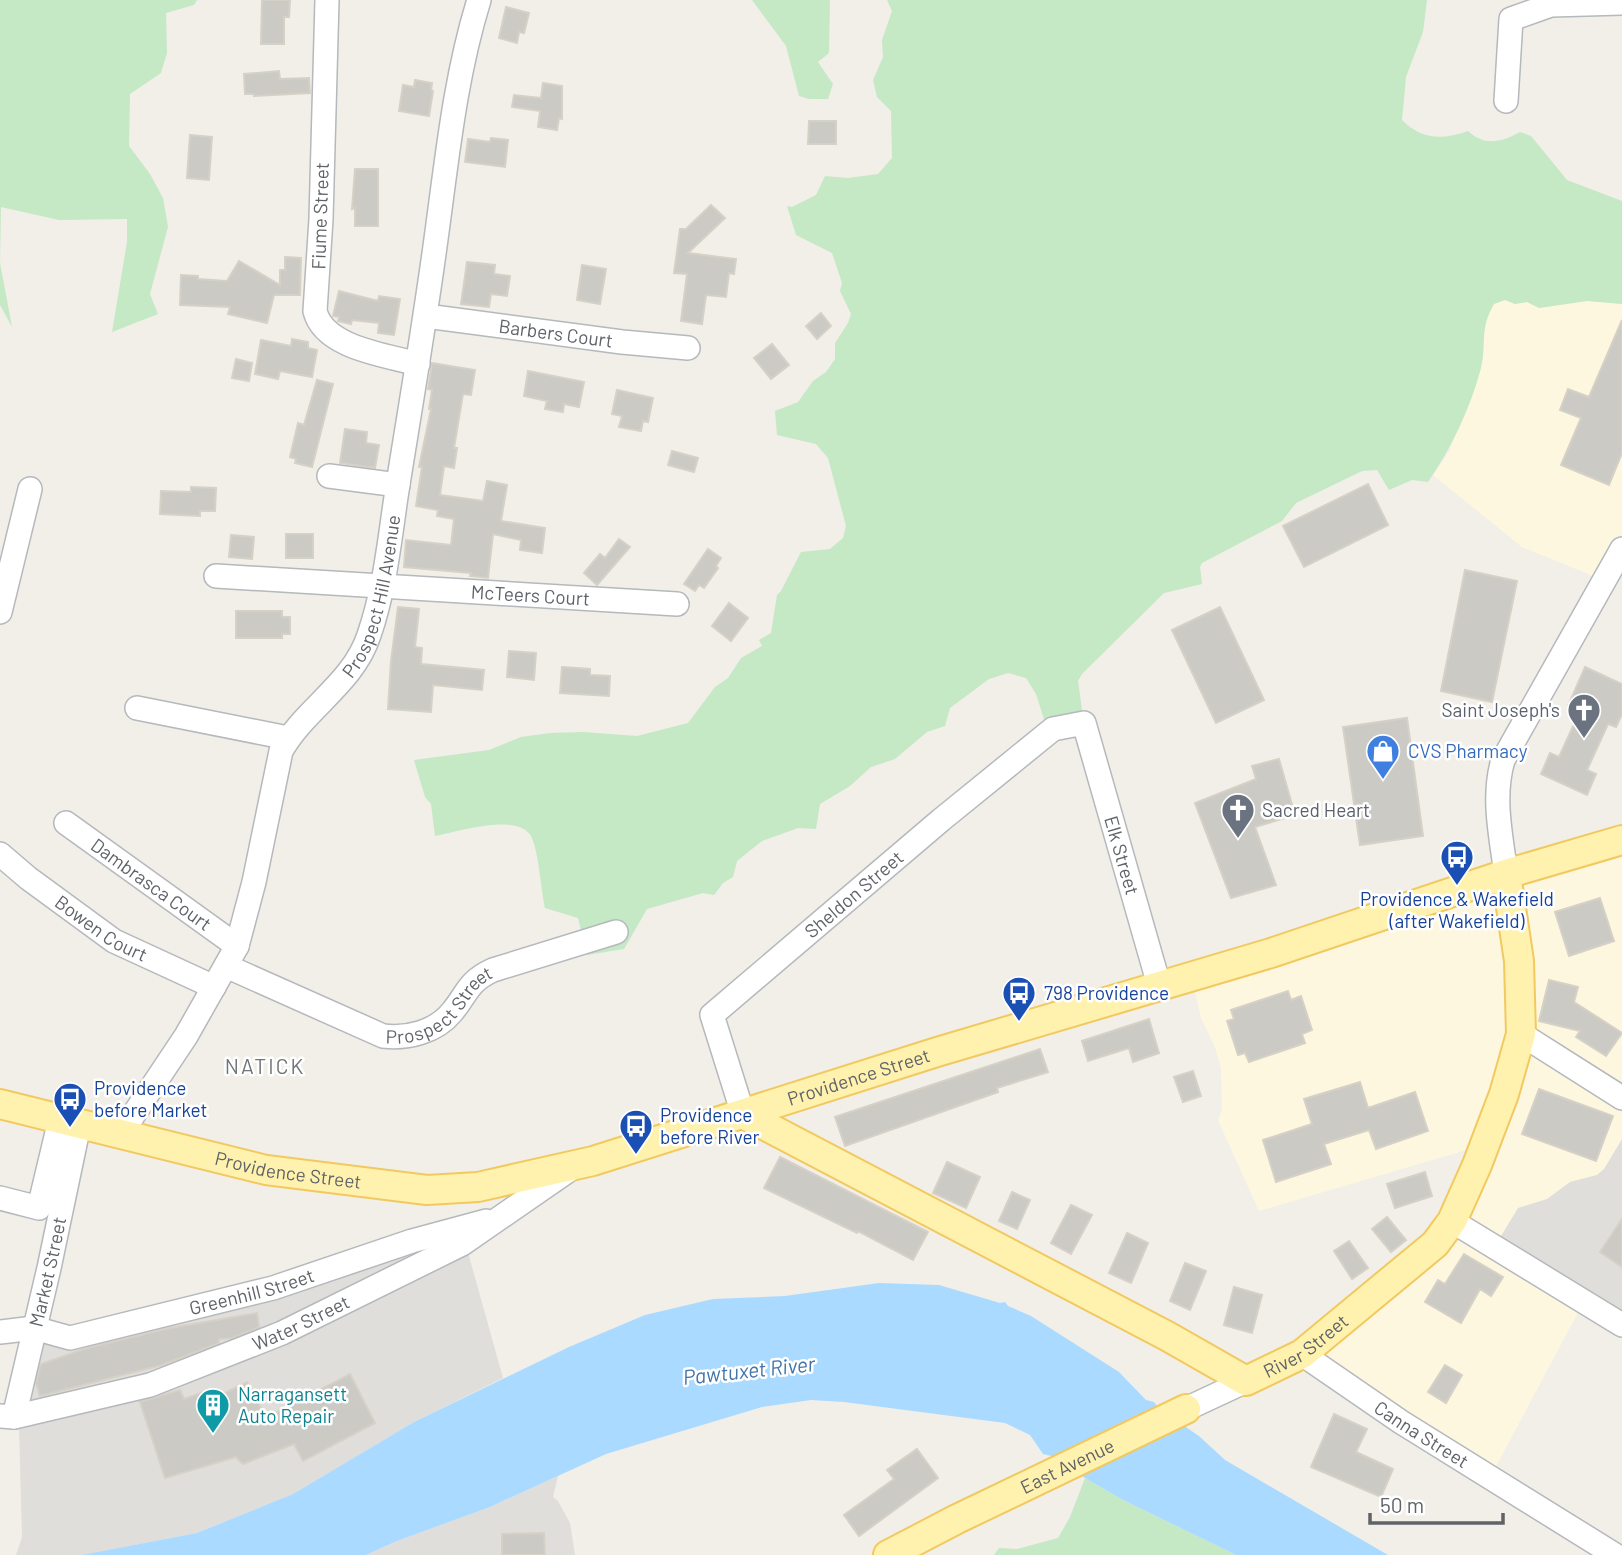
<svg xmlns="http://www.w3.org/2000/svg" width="1622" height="1555" viewBox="0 0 1622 1555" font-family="Barlow,sans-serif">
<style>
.commercial{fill:#fef7e0}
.industrial{fill:#e0deda}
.green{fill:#c5e8c5}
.water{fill:#aadaff}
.building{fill:#cccac5;stroke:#d6d1c6;stroke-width:2}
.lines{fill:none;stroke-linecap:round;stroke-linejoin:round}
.minor-casing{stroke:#b5b8bc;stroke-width:26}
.major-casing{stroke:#f2c960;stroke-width:32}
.minor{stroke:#fff;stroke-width:23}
.major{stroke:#fff2af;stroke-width:28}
.labels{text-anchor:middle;stroke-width:5;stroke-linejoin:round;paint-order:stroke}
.street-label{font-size:19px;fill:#5f6368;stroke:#fff}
.worship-label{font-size:19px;fill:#5b616d;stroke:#fff;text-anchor:end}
.shop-label{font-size:19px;fill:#366cbe;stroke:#fff;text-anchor:start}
.transit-label{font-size:19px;fill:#164399;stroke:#fff;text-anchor:start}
.culture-label{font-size:19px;fill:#0d838f;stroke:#fff;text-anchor:start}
.neighbourhood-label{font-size:21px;letter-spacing:2px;fill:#70757a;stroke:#fff}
.water-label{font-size:21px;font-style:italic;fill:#4174aa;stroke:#fff}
</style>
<rect width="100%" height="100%" fill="#f1efe8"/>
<path class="commercial" d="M1505,300L1515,304L1527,302L1539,308L1587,301L1622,304V543L1603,580L1522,547L1433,475L1449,452L1481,365L1485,321L1494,304Z
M1622,841V1139L1604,1169L1597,1175L1570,1182L1547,1199L1518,1208L1583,1303L1492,1474L1300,1359L1415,1265L1480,1146L1259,1211L1218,1120L1222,1110L1221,1068L1215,1047L1201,1018L1192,979Z"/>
<path class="industrial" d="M1622,1139V1327L1495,1246L1518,1208L1547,1199L1570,1182L1597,1175L1604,1169Z
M459,1220L503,1378L414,1422L293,1494L197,1533L83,1555H16L22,1537L19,1427L44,1325L97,1327L219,1304Z
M558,1476L553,1497L558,1501L570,1523L575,1555H366L397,1541L490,1507Z"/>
<path class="green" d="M0,0H197L194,5L166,13L167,53L161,73L130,94L129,146L150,174L163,198L168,227L150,294L158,314L112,332L127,242V219L59,220L1,207L0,263L12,327L0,305Z
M752,0H830L829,53L818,62L833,84L828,99H809L799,96L786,46Z
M887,0H1427L1423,32L1406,77L1402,120C1422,140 1442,140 1468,131C1484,146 1501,143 1520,132L1531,136L1567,180L1622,201V304L1587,301L1539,308L1527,302L1515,304L1505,300L1494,304C1479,330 1487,342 1481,368C1470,409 1452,447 1428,482L1412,480L1389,490L1377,470L1362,471L1296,503L1282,521L1202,563L1200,567L1202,584L1164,593L1082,674L1078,681L1083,717L1048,732L1036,694L1026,678L1008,673L989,679L950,708L945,726L927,732L895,759L871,767L850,786L820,804L816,829L798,828L762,841L737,861L733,877L723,883L714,895L703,893L647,909L624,949L587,955L578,918L545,908C541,889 539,855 532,838C520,811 457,832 435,836L431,804L425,797L414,760L489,750L521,737L550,733L583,732L637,736L688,723L715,687L728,678L741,658L762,646L759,640L771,633L777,595L781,591L801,552L830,549L843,538L846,526L828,458L816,444L777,435L775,411L798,402L813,381L826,372L835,359V343L848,323L851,314L840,291L842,283L832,253L796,235L787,206L792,207L816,195L825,176L848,178L878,174L892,158L891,111L877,97L873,80L883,57L882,40L892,11Z
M1085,1478L1123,1500L1236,1555H994L999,1548L1017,1549L1058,1538L1070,1517Z"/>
<path class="water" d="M879,1283L939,1285L1000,1303L1005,1302L1008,1306L1031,1316L1119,1372L1146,1400L1154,1402L1159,1409L1199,1436L1225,1460L1388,1555H1236L1123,1500L1085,1478L1060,1458L1043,1454L1030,1435L1005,1423L844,1402L811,1400L762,1407L606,1454L490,1507L397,1541L366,1555H82L197,1533L293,1494L414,1422L569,1347L645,1315L713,1299L785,1296Z"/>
<path class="building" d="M262,0H290L289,17H284V44H261Z
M506,7L529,13L524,33L519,32L517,43L499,38Z
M279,71L280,79L309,78L310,93L254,96V94H245L244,74Z
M415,80L432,83L431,90L433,91L429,116L399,111L403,85L414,87Z
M543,83L562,86V119L559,118L557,130L538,127L540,111L512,107L514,95L541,98Z
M809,121H836V144H808Z
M190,135L212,137L209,180L187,178Z
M491,138L508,140L505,167L465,162L468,139L490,142Z
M355,169H378V226H355V208L352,209Z
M711,205L725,218L688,253L736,259L734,274L729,273L726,297L706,295L702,324L681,321L687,274L674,273L680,229H686Z
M285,257L301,258L300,295H274L267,323L228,314L230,307L180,305L181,275L198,276V279L227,281L239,261L280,285V270H285Z
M467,262L495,265L494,274L510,276L507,296L491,294L489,307L461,304Z
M582,265L606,269L600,304L577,300Z
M339,291L378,301L379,296L400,299L394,335L378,333L379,323L352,320L351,324L338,321L339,317L333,316Z
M821,313L831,326L817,339L806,326Z
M1622,320V453L1609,485L1561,465L1581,418L1560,410L1568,389L1589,397Z
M292,339L308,342V348L317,350L312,377L280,371L278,379L255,374L261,340L291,346Z
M772,344L789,365L771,379L754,358Z
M236,359L252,363L249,381L232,378Z
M432,363L475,370L471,395L463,394L454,448H457L454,468L444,466L440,495L483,501L487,481L507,485L501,521L545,528L542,553L520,550L521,540L493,534L488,578L470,576L471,573L404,567L406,540L451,545L454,519L437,516L438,510L416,506L422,467H419L431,409H429L432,390L428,389Z
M528,371L584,382L579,407L564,404L563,412L545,409L547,401L524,396Z
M317,380L333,384L312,467L295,463L296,459L290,457L298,423L304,425Z
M617,390L653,398L648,422L643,421L641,431L619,427L622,416L612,414Z
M345,429L367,432L366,443L379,445L375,468L340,463Z
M672,451L698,458L694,472L668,465Z
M1368,484L1388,525L1304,567L1283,526Z
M191,487L216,488L215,511H200V516L160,514L161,491L191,492Z
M286,534H313V558H286Z
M231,535L254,537L252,559L229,557Z
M619,539L630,547L597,585L584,573L600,554L605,558Z
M708,549L721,558L716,566L718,568L704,588L699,585L695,591L684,584Z
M1465,570L1517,581L1492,702L1441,691Z
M729,603L748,618L731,641L712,626Z
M398,607L419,609L415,647L422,648L421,664L484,670L482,690L433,685L431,712L388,709L391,661Z
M1220,607L1264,700L1216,723L1172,630Z
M236,611H282V617H290V634H282V638H236Z
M509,651L536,653L534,680L507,677Z
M562,667L590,669V675L610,676L609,696L560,693Z
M1585,667L1622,684V714L1616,727L1608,724L1587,770L1596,774L1587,795L1541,774L1550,753L1559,757L1580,711L1568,706Z
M1407,718L1423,836L1360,845L1343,727Z
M1279,759L1295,815L1255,827L1276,885L1231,898L1195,803L1256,779L1252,766Z
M1600,898L1614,941L1569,956L1555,912Z
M1549,980L1578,987L1574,1002L1622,1033L1606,1056L1576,1037L1580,1031L1539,1021Z
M1288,991L1291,1000L1301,996L1312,1030L1302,1034L1305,1043L1249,1062L1245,1053L1238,1055L1227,1021L1234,1019L1231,1010Z
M1149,1019L1159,1053L1133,1062L1129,1048L1088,1061L1082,1041Z
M1040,1049L1048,1072L997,1088L998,1092L845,1146L835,1117Z
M1193,1071L1201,1096L1183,1102L1174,1077Z
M1360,1082L1368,1108L1415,1092L1428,1131L1376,1149L1369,1130L1324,1144L1331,1164L1276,1182L1263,1140L1312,1124L1304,1099Z
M1539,1089L1613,1116L1596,1161L1522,1134Z
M780,1157L928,1232L913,1260L858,1231L857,1233L764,1188Z
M947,1162L980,1177L966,1208L933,1193Z
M1425,1172L1432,1196L1395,1208L1387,1184Z
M1012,1192L1030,1200L1017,1229L999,1221Z
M1071,1205L1092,1215L1071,1254L1051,1243Z
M1387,1217L1406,1240L1391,1252L1372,1229Z
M1622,1219V1267L1600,1252Z
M1127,1233L1148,1243L1131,1283L1109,1273Z
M1349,1241L1368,1268L1352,1279L1334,1251Z
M1464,1254L1503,1277L1491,1296L1480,1289L1461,1323L1425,1302L1438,1280L1445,1284Z
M1185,1263L1206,1271L1190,1310L1170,1301Z
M1234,1287L1262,1295L1252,1333L1224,1325Z
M257,1313L259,1327L232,1338L219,1339V1343L162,1365L40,1396L36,1383L41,1364L87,1348L170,1328Z
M1445,1365L1462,1375L1446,1403L1428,1392Z
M350,1374L375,1423L303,1461L294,1444L243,1464L236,1457L165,1478L140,1402L180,1390L184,1399L204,1392L208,1401L247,1382L266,1418Z
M1334,1414L1367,1429L1356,1452L1393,1469L1381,1497L1311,1467Z
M917,1449L938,1478L859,1536L844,1515L894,1479L887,1470Z
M544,1533L545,1555H502V1534Z"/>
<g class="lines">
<defs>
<g id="minor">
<path d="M327,0L321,219L315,311C324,348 386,355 418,364"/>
<path d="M1506,101L1511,19L1551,5L1622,3"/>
<path id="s1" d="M426,316L622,342L688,348"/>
<path d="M329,476L398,485"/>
<path id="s2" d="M216,576L677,604"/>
<path d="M0,612L30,489"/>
<path d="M137,708L288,738"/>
<path id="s3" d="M66,823L237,946"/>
<path id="s4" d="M0,854L28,878L114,941L214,987"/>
<path d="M1506,874C1501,836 1492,797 1503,760L1622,549"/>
<path id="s5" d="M226,966L383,1036C407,1039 436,1032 452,1012C468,993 467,982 493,970L616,932"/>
<path d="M1521,1034L1622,1098"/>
<path id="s6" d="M743,1114L712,1015L941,820L1053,729L1084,723L1159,985"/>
<path id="s7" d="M120,1135L186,1036L237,946L254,882L281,751C305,708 353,684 369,635C386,586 390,534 398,484C411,403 425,321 436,239C447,159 455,77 479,0"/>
<path d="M0,1198L39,1208L60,1120"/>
<path d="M1452,1221L1622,1325"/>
<path id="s8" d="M0,1332L34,1328L70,1338L273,1288L412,1241L486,1221"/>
<path id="s9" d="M1302,1354L1401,1422L1615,1555"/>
<path d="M1186,1409L1246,1381"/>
<path id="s10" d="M0,1416L14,1417L150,1385L282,1333L462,1244L569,1170"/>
<path id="s11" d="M14,1417L49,1268L79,1125"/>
</g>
<g id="major">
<path id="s12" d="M0,1104L266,1170L427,1190L478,1187L593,1161L937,1052L1271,953L1506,874L1622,840"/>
<path id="s13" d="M743,1114L1167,1336L1246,1381L1302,1354L1435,1244L1452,1221L1477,1165L1504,1094L1521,1034L1519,961L1506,874"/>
<path id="s14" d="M888,1555L957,1519L1186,1409"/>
</g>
</defs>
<use href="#minor" class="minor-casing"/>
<use href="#major" class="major-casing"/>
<use href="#minor" class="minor"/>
<use href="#major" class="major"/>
</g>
<defs>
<symbol id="church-pin" viewBox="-11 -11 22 30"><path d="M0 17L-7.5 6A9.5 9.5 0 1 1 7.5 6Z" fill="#6b7280" stroke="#fff"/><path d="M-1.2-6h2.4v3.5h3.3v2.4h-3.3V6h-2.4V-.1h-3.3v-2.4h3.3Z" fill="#fff"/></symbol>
<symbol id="shop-pin" viewBox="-11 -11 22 30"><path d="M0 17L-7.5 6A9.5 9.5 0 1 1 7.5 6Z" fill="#3f7fe0" stroke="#fff"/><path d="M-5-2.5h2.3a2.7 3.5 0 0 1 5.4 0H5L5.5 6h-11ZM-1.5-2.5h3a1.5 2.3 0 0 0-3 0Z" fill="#fff"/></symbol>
<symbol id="bus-pin" viewBox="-11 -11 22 30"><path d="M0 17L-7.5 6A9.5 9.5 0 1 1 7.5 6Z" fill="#1a4fb4" stroke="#fff"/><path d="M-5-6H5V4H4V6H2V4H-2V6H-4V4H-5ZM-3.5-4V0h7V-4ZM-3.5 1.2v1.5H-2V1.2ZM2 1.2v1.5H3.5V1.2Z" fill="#fff"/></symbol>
<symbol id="building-pin" viewBox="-11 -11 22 30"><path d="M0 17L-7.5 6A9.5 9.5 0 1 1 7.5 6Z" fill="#0f9aa8" stroke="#fff"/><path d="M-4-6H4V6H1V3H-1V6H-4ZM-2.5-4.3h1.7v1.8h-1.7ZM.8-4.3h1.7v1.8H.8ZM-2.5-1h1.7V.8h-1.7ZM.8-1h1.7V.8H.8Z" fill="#fff"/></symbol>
</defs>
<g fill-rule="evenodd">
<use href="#church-pin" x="1565" y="691" width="38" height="52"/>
<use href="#shop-pin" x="1364" y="732" width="38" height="52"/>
<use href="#church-pin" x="1219" y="791" width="38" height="52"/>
<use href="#bus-pin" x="1438" y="838" width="38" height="52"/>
<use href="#bus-pin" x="1000" y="974" width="38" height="52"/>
<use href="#bus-pin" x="51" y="1080" width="38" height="52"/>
<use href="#bus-pin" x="617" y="1107" width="38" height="52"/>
<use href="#building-pin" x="194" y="1386" width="38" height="52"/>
</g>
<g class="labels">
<g class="street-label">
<text transform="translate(320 216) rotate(-88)" y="7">Fiume Street</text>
<text dy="7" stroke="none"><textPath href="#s1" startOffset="131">Barbers Court</textPath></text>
<text dy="7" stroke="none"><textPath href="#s7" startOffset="607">Prospect Hill Avenue</textPath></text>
<text dy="7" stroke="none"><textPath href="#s2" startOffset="315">McTeers Court</textPath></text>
<text dy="7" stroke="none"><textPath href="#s6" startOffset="718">Elk Street</textPath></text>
<text dy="7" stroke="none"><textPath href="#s3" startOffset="105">Dambrasca Court</textPath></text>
<text dy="7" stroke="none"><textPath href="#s6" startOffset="290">Sheldon Street</textPath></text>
<text dy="7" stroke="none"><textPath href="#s4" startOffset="126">Bowen Court</textPath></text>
<text dy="7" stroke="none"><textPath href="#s5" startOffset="240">Prospect Street</textPath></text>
<text dy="7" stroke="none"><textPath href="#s12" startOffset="884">Providence Street</textPath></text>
<text dy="7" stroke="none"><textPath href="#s12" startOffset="296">Providence Street</textPath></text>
<text dy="7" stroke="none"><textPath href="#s11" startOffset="149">Market Street</textPath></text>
<text dy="7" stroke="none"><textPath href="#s8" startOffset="259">Greenhill Street</textPath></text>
<text dy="7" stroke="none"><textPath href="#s10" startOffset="317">Water Street</textPath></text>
<text dy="7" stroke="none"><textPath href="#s13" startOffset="639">River Street</textPath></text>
<text dy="7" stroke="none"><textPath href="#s9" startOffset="144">Canna Street</textPath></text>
<text dy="7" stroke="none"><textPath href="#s14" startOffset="200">East Avenue</textPath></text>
</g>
<g class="worship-label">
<text x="1560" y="717">Saint Joseph's</text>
<text x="1262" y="817" text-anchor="start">Sacred Heart</text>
</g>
<g class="shop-label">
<text x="1408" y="758">CVS Pharmacy</text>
</g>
<g class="transit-label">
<text x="1457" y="906" text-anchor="middle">Providence &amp; Wakefield<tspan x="1457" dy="22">(after Wakefield)</tspan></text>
<text x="1044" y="1000">798 Providence</text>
<text x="94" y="1095">Providence<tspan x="94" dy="22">before Market</tspan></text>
<text x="660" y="1122">Providence<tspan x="660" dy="22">before River</tspan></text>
</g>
<g class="culture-label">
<text x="238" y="1401">Narragansett<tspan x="238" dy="22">Auto Repair</tspan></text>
</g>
<g class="neighbourhood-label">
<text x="265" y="1074">NATICK</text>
</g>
<g class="water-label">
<text transform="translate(749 1371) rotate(-6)" y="7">Pawtuxet River</text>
</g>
</g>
<path d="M1370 1513v10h133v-10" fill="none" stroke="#5f6368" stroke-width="3.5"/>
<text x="1380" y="1513" font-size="21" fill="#5f6368" stroke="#ffffff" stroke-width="5" paint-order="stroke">50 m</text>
</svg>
